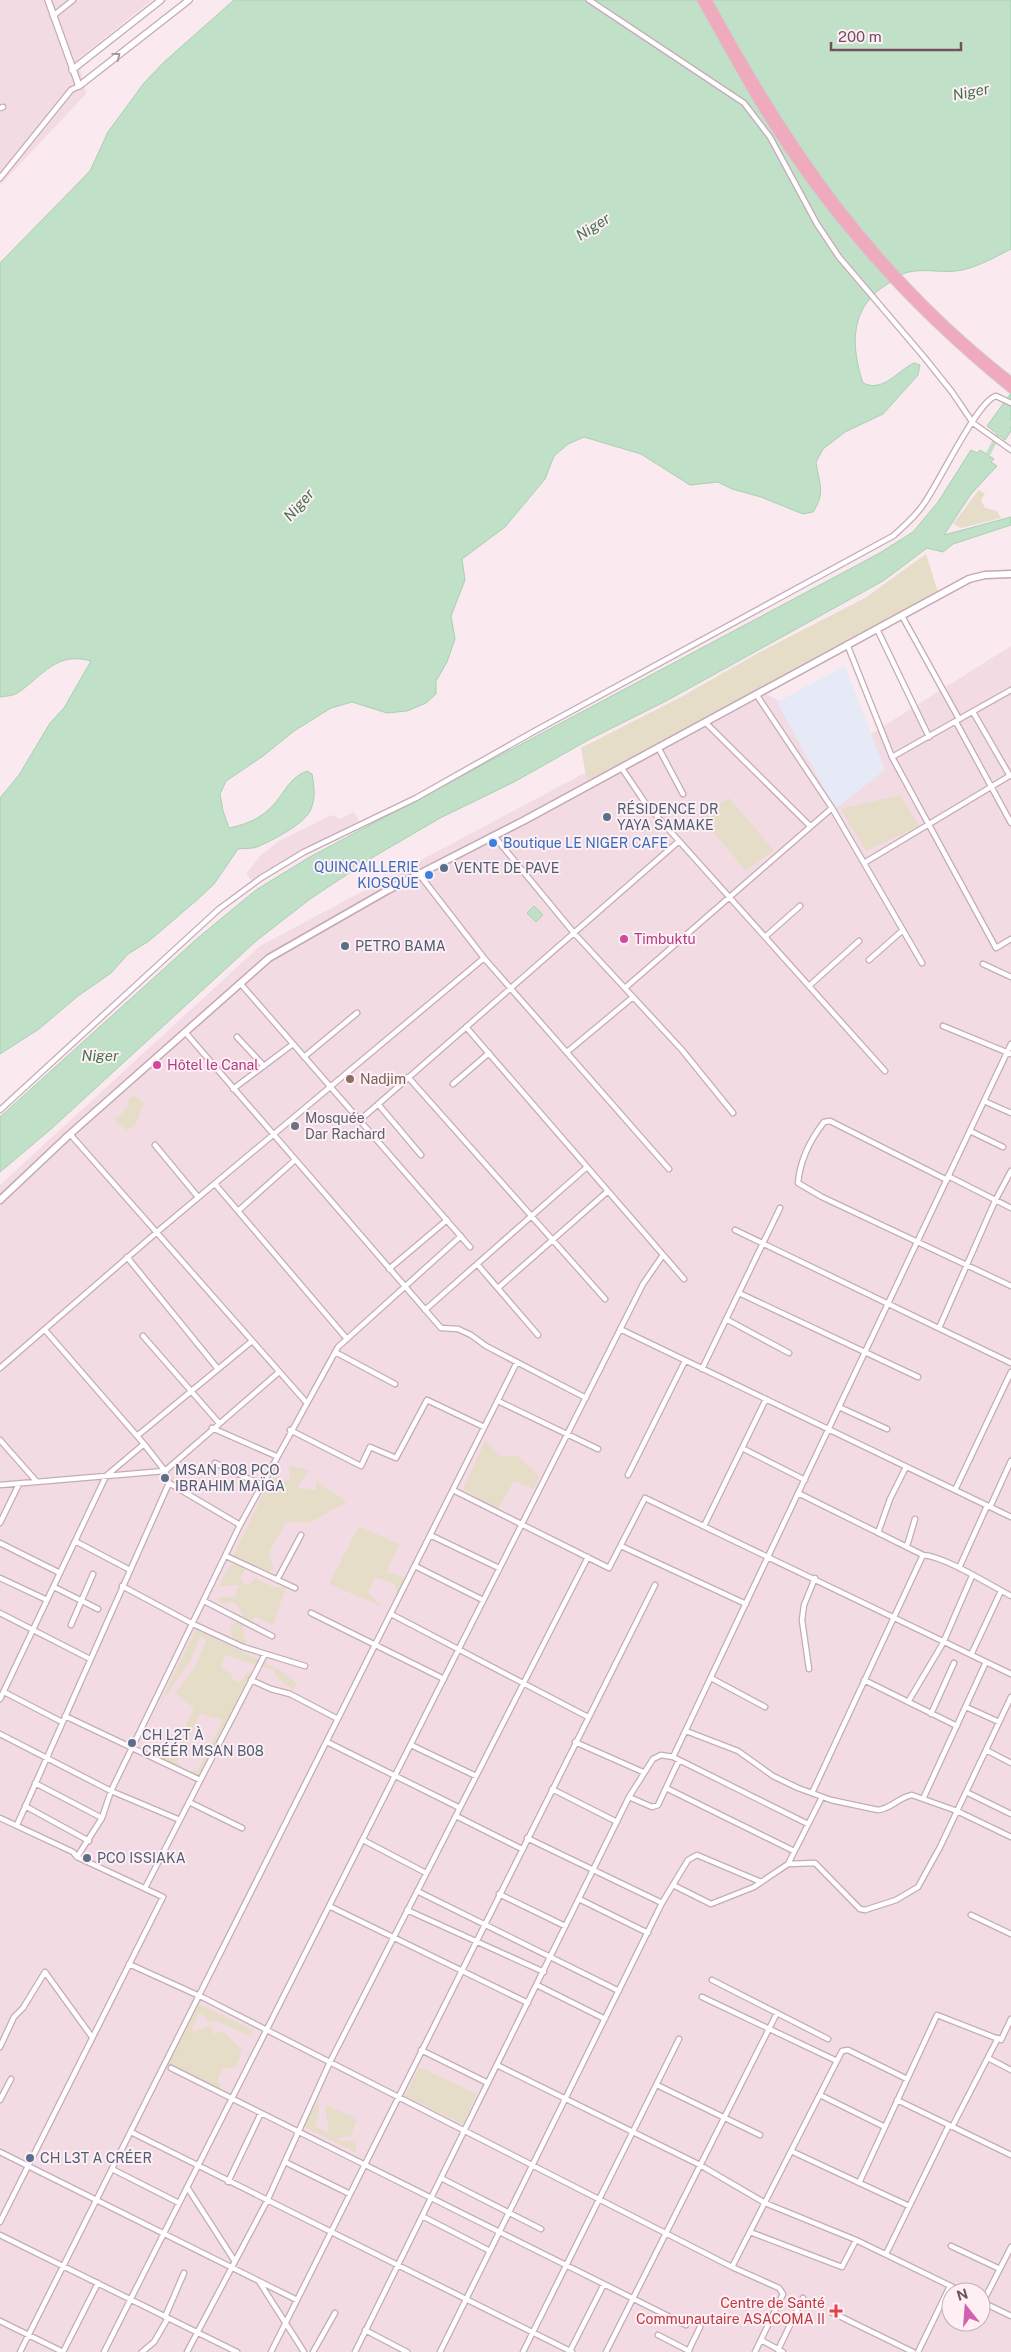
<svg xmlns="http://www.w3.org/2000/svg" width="1011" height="2352" viewBox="0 0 1011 2352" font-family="'Public Sans',sans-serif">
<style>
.residential{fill:#f2dbe3;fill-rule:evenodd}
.education{fill:#e5eaf6}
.green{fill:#e6ddc9}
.water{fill:#c0e1c7;stroke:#a7d1b1}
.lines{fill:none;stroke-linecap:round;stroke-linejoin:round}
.canal{stroke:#c0e1c7;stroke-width:4.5}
.minor-casing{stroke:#c6abb7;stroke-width:7}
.tertiary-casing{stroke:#c6abb7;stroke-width:8}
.secondary-casing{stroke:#c6a7b6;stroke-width:9}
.primary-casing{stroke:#d2c7cd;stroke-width:9}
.minor{stroke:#fff;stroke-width:4.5}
.tertiary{stroke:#fff;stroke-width:5.5}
.secondary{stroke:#fff;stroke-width:6}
.primary{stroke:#f0aabe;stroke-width:7}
.oneway{stroke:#aa96a1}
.service-dot{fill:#5c6f8a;stroke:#fdeff3;stroke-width:2}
.shop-dot{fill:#3f7fe0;stroke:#fdeff3;stroke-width:2}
.hotel-dot{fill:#d1479c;stroke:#fdeff3;stroke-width:2}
.education-dot{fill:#8d6e63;stroke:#fdeff3;stroke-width:2}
.worship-dot{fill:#6b7280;stroke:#fdeff3;stroke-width:2}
.health-dot{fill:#e0444e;stroke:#fdeff3;stroke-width:2}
.labels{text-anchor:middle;stroke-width:4;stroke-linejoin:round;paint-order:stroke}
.service-label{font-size:14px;fill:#4e5e75;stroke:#fdeff3;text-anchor:start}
.shop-label{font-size:14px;fill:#366cbe;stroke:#fdeff3;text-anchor:start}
.hotel-label{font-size:14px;fill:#b23c85;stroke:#fdeff3;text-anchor:start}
.education-label{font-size:14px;fill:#785e54;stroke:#fdeff3;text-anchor:start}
.worship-label{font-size:14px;fill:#5b616d;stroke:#fdeff3;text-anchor:start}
.health-label{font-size:14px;fill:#be3a42;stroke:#fdeff3;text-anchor:end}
.water-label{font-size:15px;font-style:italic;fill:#467451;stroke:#fdeff3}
</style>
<rect width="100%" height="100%" fill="#fae9ee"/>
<path class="residential" d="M0,0H152L78,59L86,94L0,185Z
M1011,646V2352H0V1185L260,946L748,686L814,717L847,749ZM951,2292H981V2322H951Z
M354,812L359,821L266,871L252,881L246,874L261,855L279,841L331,815L340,819Z"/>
<path class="education" d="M845,666L885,770L835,809L777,702Z"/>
<path class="green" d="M979,490L985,494L981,500L985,508L997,511L1001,518L961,528L953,524Z
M926,554L938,592L587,781L581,748L681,697L760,652L865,598Z
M900,795L919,826L866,851L841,809Z
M729,798L774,850L746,871L699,815Z
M135,1096L144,1103L136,1124L127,1130L116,1123L114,1117L118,1118L128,1106L129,1098Z
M485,1441L501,1457L517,1455L539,1476L534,1489L514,1481L497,1510L463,1489Z
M289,1466L309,1470L297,1487L316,1490V1481L347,1502L309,1523L286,1522L269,1553L273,1569L266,1574L232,1559L274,1470L282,1481L290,1480Z
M359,1526L400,1545L386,1572L407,1578L398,1596L394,1583L375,1578L368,1592L381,1606L329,1584Z
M231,1564L247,1567L240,1578L244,1584L249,1585L255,1578L273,1587H286L273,1625L256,1617L242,1628L247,1647L233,1640L230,1627L244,1615L234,1602L220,1603L218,1598L235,1596L239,1585L219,1586Z
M196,1629L278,1669L297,1683L293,1690L276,1676L274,1670L224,1655L221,1668L231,1673L233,1680L239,1682L247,1673L257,1672L201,1776L189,1778V1771L198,1770L223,1720L200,1714L177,1763L186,1770L183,1774L158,1764L157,1758H171L194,1708L175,1693L196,1665L206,1641L200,1637L191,1660L158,1707Z
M198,2004L254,2030L250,2036L217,2021L209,2023L206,2017L199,2013L191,2032L211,2026L213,2034L222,2031L242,2049L236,2068H223L217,2080L224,2094L166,2066Z
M419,2067L477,2094L463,2124L405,2096Z
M319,2098L318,2119L315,2126L329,2134L325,2105L351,2116L357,2120L351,2136L338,2138L342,2142L355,2140L357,2153L303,2126Z"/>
<path class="water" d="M234,0H1011V249C995,257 980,266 962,270C944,274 926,268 909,272C902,273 895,279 889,283C850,306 850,344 863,383C883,393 897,371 914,363L920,365L918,375L883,414L845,432L823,449L816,462C819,484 826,492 813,512L803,514L761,497L732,489L718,482L690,485L641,454L584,437L568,444L554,456L545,479L505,527L462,559L465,580L451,616L455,639L447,662L436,681V694L426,703L407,711L387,713L352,702L331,708L294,731L263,756L226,781L220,794L223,811L229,828C250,824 267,815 279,798C287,787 293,776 307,771L312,774C314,786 316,797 311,809C305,824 273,840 257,847C252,849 244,848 238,849L214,884L198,899L149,941L128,954L111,973L78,996L39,1029L0,1054V798L19,775L50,723L64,708L91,661C57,651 43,675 19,692C14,696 6,696 0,697V263L90,171L108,132L144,83L164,62Z
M1011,393V431L1005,440L987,426Z
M971,450L977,453L980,450L994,459L991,462L997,466L971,494L944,535L1011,517V525L953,544L943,552L927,548L883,581L666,701L590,739L514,782L440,818L375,856L310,899L256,941L51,1129L0,1172V1117L199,937L256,890L308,858L878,554L913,532L938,502Z
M534,906L543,915L536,922L527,913Z"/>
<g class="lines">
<path class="canal" d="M985,460L998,435L1011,423"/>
<defs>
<path id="minor" d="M589,0L744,103L770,137L817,224L839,257L924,357L952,392L973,423L1011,450
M53,16L73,0
M0,108L3,107
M0,178L71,90L79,86
M902,616L959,719
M877,629L929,737
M847,644L892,757L996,948L1011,939
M756,694L832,808L922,963
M973,712L1010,776
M705,722L810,826
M956,722L1011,823
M658,747L683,794
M892,757L1011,690
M621,767L646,804L885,1071
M494,836L574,933L682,1050L733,1113
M864,863L1011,775
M419,874L484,958L669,1169
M765,937L800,906
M869,960L903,930
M983,964L1011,977
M240,983L470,1247
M809,986L859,941
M625,988L832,808
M943,1026L1011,1054
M466,1027L684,1279
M185,1032L441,1328L458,1329L471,1335L486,1346L586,1398
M237,1037L264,1066
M567,1052L633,997
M304,1057L357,1013
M408,1077L605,1299
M453,1084L489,1053
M233,1089L293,1044
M984,1101L1011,1113
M378,1104L421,1155
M0,1110L219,909L261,878L304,852L416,798L533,732L893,536C904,526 915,517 923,505C938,485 977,401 996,396L1011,403
M360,1120L679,841
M970,1131L1003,1147
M70,1134L306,1402
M155,1145L198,1197
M948,1176L1011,1208
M947,1180L830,1121L824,1122C810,1140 800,1160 798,1183L822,1197L1011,1286
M215,1184L347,1339
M238,1211L295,1160
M735,1230L1011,1363
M127,1257L218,1369
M477,1264L538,1335
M389,1269L447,1220
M498,1288L608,1191
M739,1293L918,1377
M425,1310L587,1167
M726,1319L789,1353
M939,1328L995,1201L1011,1171
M620,1329L1011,1517
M143,1336L219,1423
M335,1352L395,1384
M0,1368L157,1232L484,958
M702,1369L780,1208
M498,1401L598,1449
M839,1407L887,1429
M212,1428L276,1456
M290,1430L361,1466L370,1447L396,1458L427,1400L484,1427
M137,1436L252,1341
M0,1440L37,1482
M742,1448L805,1480
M215,1463L262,1485
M628,1475L685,1361
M169,1483L240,1525
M0,1485L165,1471L279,1372
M453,1490L609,1568L645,1498L1011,1674
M955,1490L1011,1372
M798,1493L923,1555C946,1557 988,1584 1011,1596
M990,1507L1011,1461
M0,1523L19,1484
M704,1526L766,1399
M878,1533L890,1499L906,1467
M430,1535L499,1568
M75,1541L130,1570
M0,1543L60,1573
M621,1546L746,1604
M907,1546L915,1519
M226,1556L295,1588
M415,1566L483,1600
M959,1568L987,1506
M0,1578L47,1600
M277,1580L301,1535
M122,1586L193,1624L243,1647L305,1666
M54,1587L98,1609
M204,1601L272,1636
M0,1613L90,1659
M311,1613L444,1679
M391,1614L588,1717
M71,1625L93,1574
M971,1655L1001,1591
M809,1669L802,1620L804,1605L815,1578
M711,1678L765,1707
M251,1680L271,1689L290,1694L338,1719
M864,1680L957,1726
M4,1692L62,1722
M0,1699L106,1476L144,1444
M908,1702L943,1643L972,1576
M966,1707L999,1722
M931,1714L954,1663
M65,1716L200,1780
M686,1731L738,1751L773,1776L798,1788L831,1800L878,1810C891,1809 899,1797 912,1795L957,1811L1011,1837
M0,1734L111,1791L180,1820
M327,1742L460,1808
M575,1742L643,1772
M411,1745L476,1776
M986,1750L1011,1763
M673,1757L808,1824
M35,1783L102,1818
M666,1788L794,1851
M552,1789L617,1822
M966,1792L1011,1814
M812,1793L923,1555
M629,1797L652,1807L658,1805L679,1760
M923,1799L986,1662
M189,1802L242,1828
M25,1806L89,1841
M456,1816L522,1849
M0,1818L73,1852L77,1857L163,1897L0,2222
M17,1825L169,1483L165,1471L144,1444L45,1330
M527,1838L662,1903
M363,1840L426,1873
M77,1857L102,1818L111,1791L240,1525L338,1347L461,1236
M788,1864L815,1863L860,1909L865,1910L896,1900L918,1887L940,1847L1011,1697
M673,1885L711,1904L754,1887L788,1864L822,1797
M145,1888L265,1654
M417,1891L619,1991
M499,1894L565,1926
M579,1899L648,1933
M329,1906L528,2003
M407,1910L544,1972
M971,1915L1011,1934
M129,1964L204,1998L732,2267L779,2288L783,2294L755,2352
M712,1980L828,2039
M537,1985L605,2019
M702,1997L837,2061
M0,2047L14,2017L23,2008L45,1972L92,2037
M421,2050L488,2083
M988,2058L1011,2070
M497,2065L700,2165L765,2203L856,2240L963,2292
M171,2068L686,2325
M657,2085L760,2135
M820,2095L885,2127
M0,2100L11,2079
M897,2100L1011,2155
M952,2127L998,2038
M131,2132L572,2352
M791,2151L909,2206
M0,2152L297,2300
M285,2162L350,2194
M112,2169L179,2203
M441,2178L541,2229
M228,2182L261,2113
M859,2183L937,2015L1001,2040L1011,2019
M187,2187L234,2260
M422,2216L490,2251
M750,2232L842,2267L856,2240
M0,2235L237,2352
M951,2246L1000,2269
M886,2254L949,2125
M732,2267L842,2051L848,2050L907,2079
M260,2283L304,2352
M982,2302L1011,2316
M983,2302L1011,2247
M831,2312L913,2352
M165,2317L184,2273
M0,2321L63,2352
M365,2330L407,2352
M658,2335L689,2351
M761,2340L783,2352
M778,2350L803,2298
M570,2351L604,2284
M20,2352L517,1362
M63,2352L98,2283
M104,2352L643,1284L663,1255
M142,2352L154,2342L168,2318
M187,2352L267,2201L330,2062L588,1557
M271,2352L655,1585
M313,2352L335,2313
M355,2352L629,1797L653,1759L661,1755L673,1757L1011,1044
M440,2352L662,1903L688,1860L697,1855L761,1882
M523,2352L679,2039
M606,2352L777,2013
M688,2352L700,2327
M918,2352L950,2286"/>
<path id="tertiary" d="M48,0L79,86L189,0
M72,70L161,0"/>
<path id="secondary" d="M0,1200L70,1134L269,958L388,890L523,821L969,579L985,575L1011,574"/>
<path id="primary" d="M701,0C730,51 757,103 790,151C851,241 926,320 1011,389
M708,0C789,150 875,275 1011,381"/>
</defs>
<use href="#minor" class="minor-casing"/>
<use href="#tertiary" class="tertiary-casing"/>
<use href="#secondary" class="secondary-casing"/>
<use href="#primary" class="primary-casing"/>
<use href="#minor" class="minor"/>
<use href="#tertiary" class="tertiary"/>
<use href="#secondary" class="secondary"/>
<use href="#primary" class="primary"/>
</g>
<defs><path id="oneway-chevron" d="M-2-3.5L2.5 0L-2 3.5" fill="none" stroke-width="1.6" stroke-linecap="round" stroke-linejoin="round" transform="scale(1.25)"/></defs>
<use class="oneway" href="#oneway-chevron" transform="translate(117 56) rotate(-38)"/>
<g class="service-dot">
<circle cx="607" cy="817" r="5"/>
<circle cx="444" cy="868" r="5"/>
<circle cx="345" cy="946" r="5"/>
<circle cx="165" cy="1478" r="5"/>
<circle cx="132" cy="1743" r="5"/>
<circle cx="87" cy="1858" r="5"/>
<circle cx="30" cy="2158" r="5"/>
</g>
<g class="shop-dot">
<circle cx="493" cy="843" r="5"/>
<circle cx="429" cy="875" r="5"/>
</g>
<g class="hotel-dot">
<circle cx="624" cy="939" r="5"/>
<circle cx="157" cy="1065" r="5"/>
</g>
<circle class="education-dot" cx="350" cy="1079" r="5"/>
<circle class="worship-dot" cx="295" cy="1126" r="5"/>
<path class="health-dot" d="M833.5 2303.5h5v5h5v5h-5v5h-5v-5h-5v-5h5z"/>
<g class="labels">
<g class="service-label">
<text x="617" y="814">RÉSIDENCE DR<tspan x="617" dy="16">YAYA SAMAKE</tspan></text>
<text x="454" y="873">VENTE DE PAVE</text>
<text x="355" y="951">PETRO BAMA</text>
<text x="175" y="1475">MSAN B08 PCO<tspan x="175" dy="16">IBRAHIM MAÏGA</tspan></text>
<text x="142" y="1740">CH L2T À<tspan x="142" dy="16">CRÉÉR MSAN B08</tspan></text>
<text x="97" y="1863">PCO ISSIAKA</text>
<text x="40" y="2163">CH L3T A CRÉER</text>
</g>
<g class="shop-label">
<text x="503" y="848">Boutique LE NIGER CAFE</text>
<text x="419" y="872" text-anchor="end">QUINCAILLERIE<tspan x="419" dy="16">KIOSQUE</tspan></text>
</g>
<g class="hotel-label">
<text x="634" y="944">Timbuktu</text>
<text x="167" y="1070">Hôtel le Canal</text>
</g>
<g class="education-label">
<text x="360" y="1084">Nadjim</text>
</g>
<g class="worship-label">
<text x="305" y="1123">Mosquée<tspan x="305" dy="16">Dar Rachard</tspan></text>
</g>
<g class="health-label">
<text x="825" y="2308">Centre de Santé<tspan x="825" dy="16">Communautaire ASACOMA II</tspan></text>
</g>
<g class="water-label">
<text transform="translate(971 92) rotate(-11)" y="5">Niger</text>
<text transform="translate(593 227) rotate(-33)" y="5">Niger</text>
<text transform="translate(299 505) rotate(-48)" y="5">Niger</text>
<text x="100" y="1061">Niger</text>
</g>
</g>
<g transform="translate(966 2307) rotate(343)"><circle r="24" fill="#fdeff3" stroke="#c5afb9"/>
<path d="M0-4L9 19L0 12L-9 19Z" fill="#d45eaf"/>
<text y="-8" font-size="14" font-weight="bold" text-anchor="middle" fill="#715062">N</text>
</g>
<path d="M831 42v8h130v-8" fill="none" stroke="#715062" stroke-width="2.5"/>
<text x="838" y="42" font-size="15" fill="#715062" stroke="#fdeff3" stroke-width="4" paint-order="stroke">200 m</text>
</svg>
